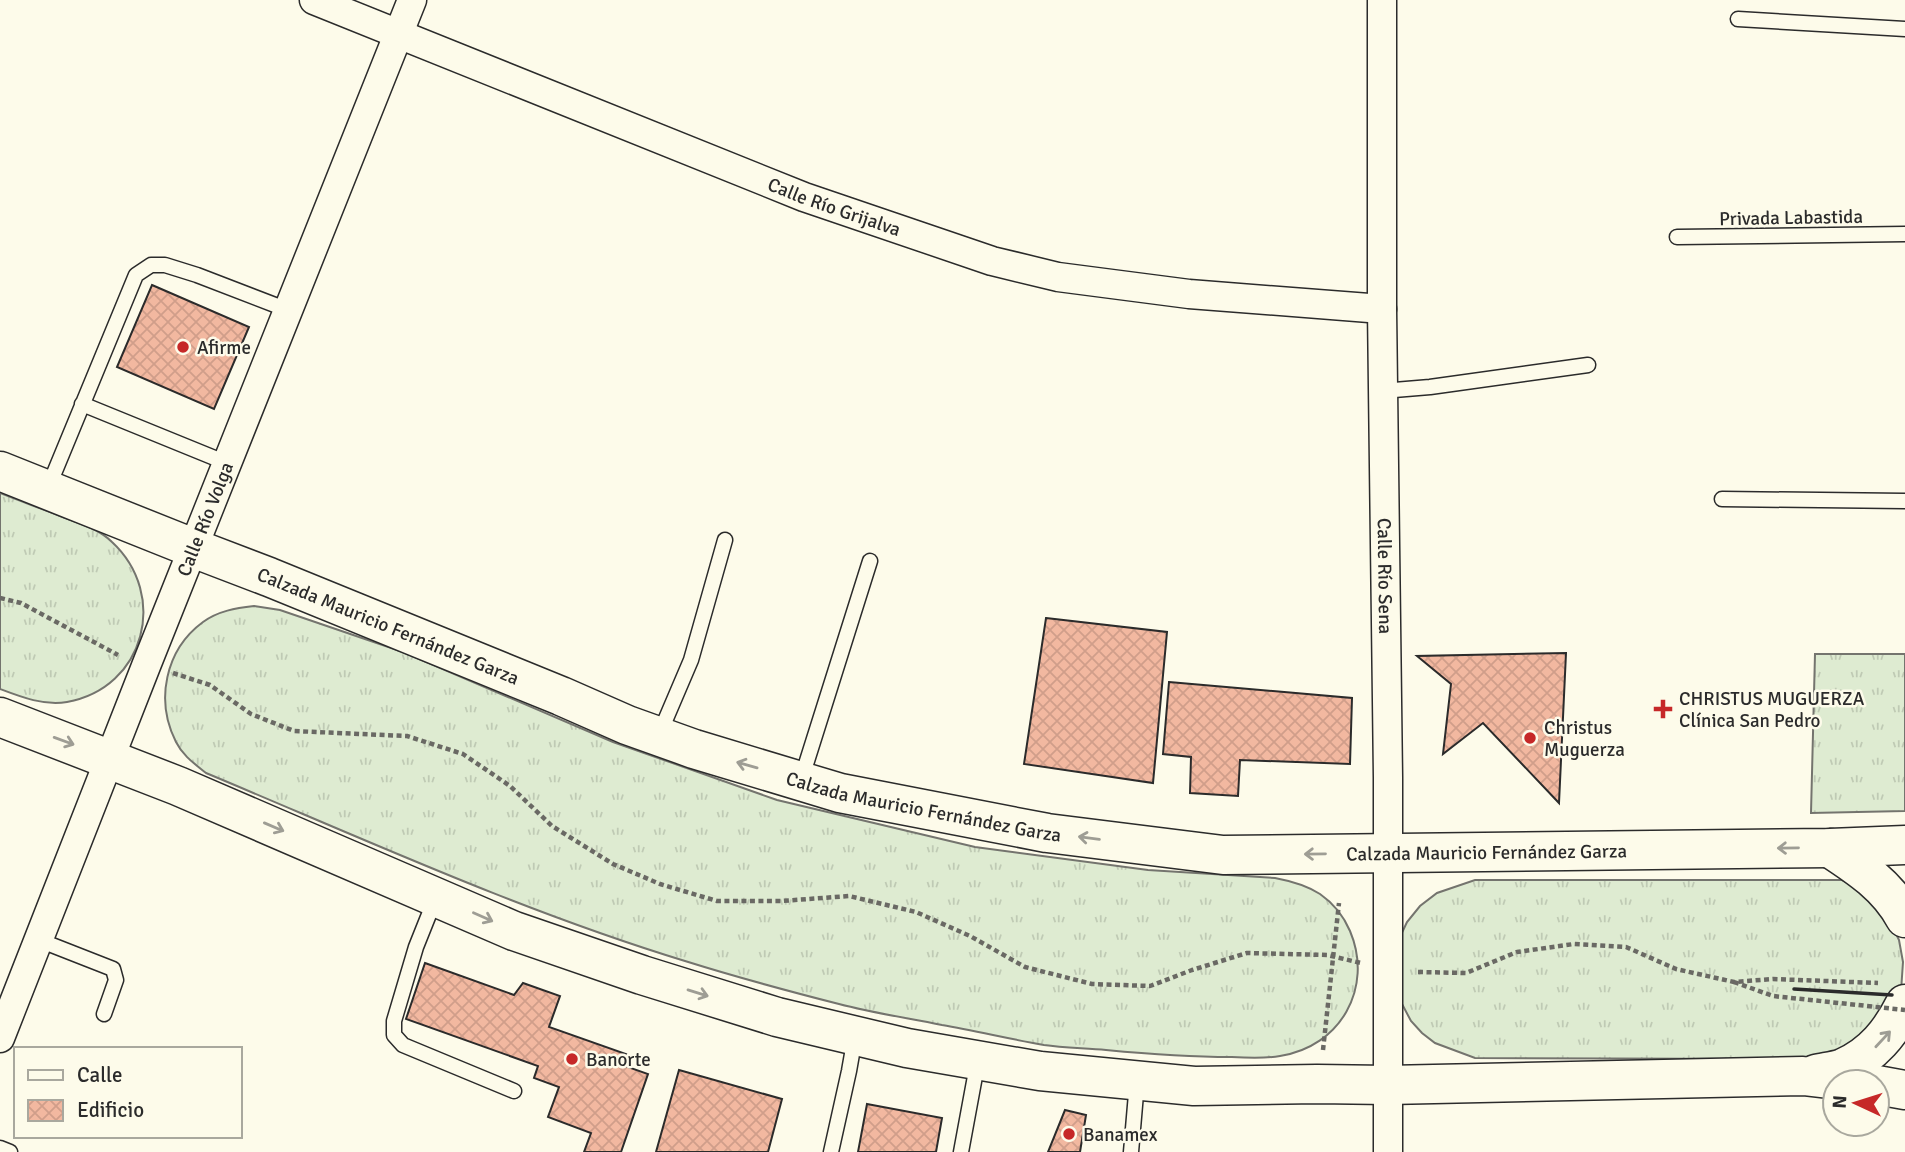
<svg xmlns="http://www.w3.org/2000/svg" width="1905" height="1152" viewBox="0 0 1905 1152" font-family="Signika,sans-serif">
<style>
.grass{fill:url(#grass-tufts);stroke:#74746e;stroke-width:2}
.building{fill:url(#building-cross-hatch);stroke:#2b2b2b;stroke-width:2}
.lines{fill:none;stroke-linecap:round;stroke-linejoin:round}
.lane-casing{stroke:#2b2b2b;stroke-width:17}
.street-casing{stroke:#2b2b2b;stroke-width:31}
.secondary-casing{stroke:#2b2b2b;stroke-width:41}
.path{stroke:#6a6964;stroke-width:4.5;stroke-dasharray:5 3.5;stroke-linecap:butt}
.lane{stroke:#fdfbea;stroke-width:14}
.street{stroke:#fdfbea;stroke-width:28}
.secondary{stroke:#fdfbea;stroke-width:38}
.path-bridge{stroke:#6a6964;stroke-width:4.5;stroke-dasharray:5 3.5;stroke-linecap:butt}
.wall{stroke:#2b2b2b;stroke-width:3.5}
.oneway{stroke:#9e9d94}
.poi-dot{fill:#c62828;stroke:#fdfbea;stroke-width:2.5}
.labels{text-anchor:middle;stroke-width:5;stroke-linejoin:round;paint-order:stroke}
.street-label{font-size:19px;fill:#2b2b2b;stroke:#fdfbea}
.poi-label{font-size:19px;fill:#2b2b2b;stroke:#fdfbea;text-anchor:start}
</style>
<defs>
<pattern id="grass-tufts" width="24" height="20" patternUnits="userSpaceOnUse" patternTransform="scale(1.75)"><rect width="24" height="20" fill="#deebd1"/><path d="M3 7l-1-3M5 7V3M7 7l1-3M15 17l-1-3M17 17v-4M19 17l1-3" fill="none" stroke="#bfcab4"/></pattern>
<pattern id="building-cross-hatch" width="8" height="8" patternUnits="userSpaceOnUse" patternTransform="scale(1.75)"><rect width="8" height="8" fill="#f2b8a0"/><path d="M0 0l8 8M0 8l8-8" fill="none" stroke="#d09e8a"/></pattern>
</defs>
<rect width="100%" height="100%" fill="#fdfbea"/>
<path class="grass" d="M0,493C20,501 40,508 60,516C78,523 98,528 112,542C169,595 145,688 67,702C44,706 21,697 0,689Z
M254,606L280,610L403,652L613,742L777,800L975,847L1148,870L1275,878C1291,881 1306,885 1320,894C1333,903 1344,917 1350,931C1374,988 1340,1047 1280,1056C1264,1059 1248,1058 1231,1057C1189,1057 1148,1054 1106,1050C1086,1048 1064,1048 1044,1045C1010,1039 976,1031 942,1025C908,1018 873,1013 839,1004C788,991 736,977 685,961C521,911 364,839 206,773C195,764 183,756 176,742C155,701 165,650 203,622C218,611 236,608 254,606Z
M1815,654H1905V811L1811,813Z
M1475,880H1842L1860,889L1886,913L1899,940L1903,962L1901,991L1877,1033L1818,1059L1475,1058L1435,1043L1422,1033L1411,1021L1402,1004L1399,939L1407,922L1420,906L1437,893Z"/>
<path class="building" d="M152,285L249,327L214,409L117,367Z
M1046,618L1167,632L1153,783L1024,764Z
M1566,653L1559,803L1483,723L1443,754L1451,684L1417,656Z
M1169,682L1352,698L1350,764L1240,760L1238,796L1190,793L1191,757L1163,754Z
M425,963L514,995L523,983L560,996L549,1027L626,1054L622,1065L648,1074L621,1152H584L591,1133L548,1117L559,1087L534,1078L538,1066L406,1019Z
M679,1070L782,1099L768,1152H656Z
M867,1104L942,1118L936,1152H858Z
M1065,1110L1086,1115L1080,1152H1048Z"/>
<g class="lines">
<defs>
<path id="lane" d="M1738,19L1905,29
M1677,237L1905,234
M1382,391L1430,387L1588,365
M82,404L227,463
M48,488L136,275L151,265H165L197,275L288,310
M1722,499L1905,501
M659,735L691,660L725,540
M801,780L870,561
M436,897L416,947L394,1021V1035L403,1045L514,1091
M39,940L113,969L116,980L104,1014
M0,1148L10,1152
M831,1152L849,1071L855,1037
M961,1152L978,1060
M1131,1152L1137,1082"/>
<g id="street">
<path id="s1" d="M314,0L804,197L992,261L1058,277L1189,294L1382,309"/>
<path id="s2" d="M1382,0V309L1388,778V1152"/>
<path id="s3" d="M0,1038L146,666L412,0"/>
</g>
<g id="secondary">
<path id="s4" d="M0,471L193,548L269,577L561,696L627,725L694,749L840,793L1047,833L1223,855L1830,848L1905,845"/>
<path d="M0,717L178,786L514,931L642,975L777,1017L907,1048L1040,1071L1194,1086L1317,1084L1388,1085L1803,1076L1854,1082"/>
<path d="M1830,848C1859,867 1888,886 1905,918"/>
<path d="M1816,1074C1824,1072 1835,1071 1843,1068C1873,1055 1891,1032 1905,1004"/>
<path d="M1877,1085L1905,1090"/>
</g>
</defs>
<use href="#lane" class="lane-casing"/>
<use href="#street" class="street-casing"/>
<use href="#secondary" class="secondary-casing"/>
<path class="path" d="M0,598L21,603L118,655
M173,673L210,685L251,714L294,731L407,736L463,754L510,786L552,826L613,864L660,884L717,901H781L849,896L916,912L970,936L1025,967L1092,984L1150,986L1192,970L1247,953L1327,955L1361,963
M1418,972L1466,973L1517,952L1574,944L1626,947L1676,969L1734,982L1773,979L1878,983
M1323,1050L1339,903"/>
<use href="#lane" class="lane"/>
<use href="#street" class="street"/>
<use href="#secondary" class="secondary"/>
<path class="path-bridge" d="M1734,982L1773,996L1905,1010"/>
<path class="wall" d="M1794,989L1892,995"/>
</g>
<defs><path id="oneway-shaft" d="M-6 0H5M1.5-3L5.5 0L1.5 3" fill="none" stroke-width="1.6" stroke-linecap="round" stroke-linejoin="round" transform="scale(1.75)"/></defs>
<g class="oneway">
<use href="#oneway-shaft" transform="translate(64 741) rotate(20)"/>
<use href="#oneway-shaft" transform="translate(747 765) rotate(-164)"/>
<use href="#oneway-shaft" transform="translate(274 827) rotate(23)"/>
<use href="#oneway-shaft" transform="translate(1089 838) rotate(-173)"/>
<use href="#oneway-shaft" transform="translate(1788 848) rotate(179)"/>
<use href="#oneway-shaft" transform="translate(1315 854) rotate(179)"/>
<use href="#oneway-shaft" transform="translate(483 917) rotate(24)"/>
<use href="#oneway-shaft" transform="translate(698 993) rotate(17)"/>
<use href="#oneway-shaft" transform="translate(1883 1039) rotate(-47)"/>
</g>
<g class="poi-dot">
<circle cx="183" cy="347" r="7"/>
<path d="M1659.5 698.5h7v7h7v7h-7v7h-7v-7h-7v-7h7z"/>
<circle cx="1530" cy="738" r="7"/>
<circle cx="572" cy="1059" r="7"/>
<circle cx="1069" cy="1134" r="7"/>
</g>
<g class="labels">
<g class="street-label">
<text dy="7" stroke="none"><textPath href="#s1" startOffset="560">Calle Río Grijalva</textPath></text>
<text transform="translate(1791 217) rotate(-1)" y="7">Privada Labastida</text>
<text dy="7" stroke="none"><textPath href="#s3" startOffset="558">Calle Río Volga</textPath></text>
<text dy="7" stroke="none"><textPath href="#s2" startOffset="576">Calle Río Sena</textPath></text>
<text dy="7" stroke="none"><textPath href="#s4" startOffset="418">Calzada Mauricio Fernández Garza</textPath></text>
<text dy="7" stroke="none"><textPath href="#s4" startOffset="985">Calzada Mauricio Fernández Garza</textPath></text>
<text dy="7" stroke="none"><textPath href="#s4" startOffset="1552">Calzada Mauricio Fernández Garza</textPath></text>
</g>
<g class="poi-label">
<text x="197" y="354">Afirme</text>
<text x="1679" y="705">CHRISTUS MUGUERZA<tspan x="1679" dy="22">Clínica San Pedro</tspan></text>
<text x="1544" y="734">Christus<tspan x="1544" dy="22">Muguerza</tspan></text>
<text x="586" y="1066">Banorte</text>
<text x="1083" y="1141">Banamex</text>
</g>
</g>
<rect x="14" y="1047" width="228" height="91" fill="#fdfbea" stroke="#a9a89e" stroke-width="2"/>
<rect x="28" y="1070" width="35" height="10" fill="#fdfbea" stroke="#a9a89e" stroke-width="2"/>
<text x="77" y="1082" font-size="21" fill="#2b2b2b">Calle</text>
<rect x="28" y="1100" width="35" height="21" fill="url(#building-cross-hatch)" stroke="#a9a89e" stroke-width="2"/>
<text x="77" y="1117" font-size="21" fill="#2b2b2b">Edificio</text>
<g transform="translate(1856 1103) rotate(274)"><circle r="33" fill="#fdfbea" stroke="#a9a89e" stroke-width="2"/>
<path d="M0-5L12 26L0 18L-12 26Z" fill="#c62828"/>
<text y="-10" font-size="19" font-weight="bold" text-anchor="middle" fill="#2b2b2b">N</text>
</g>
</svg>
